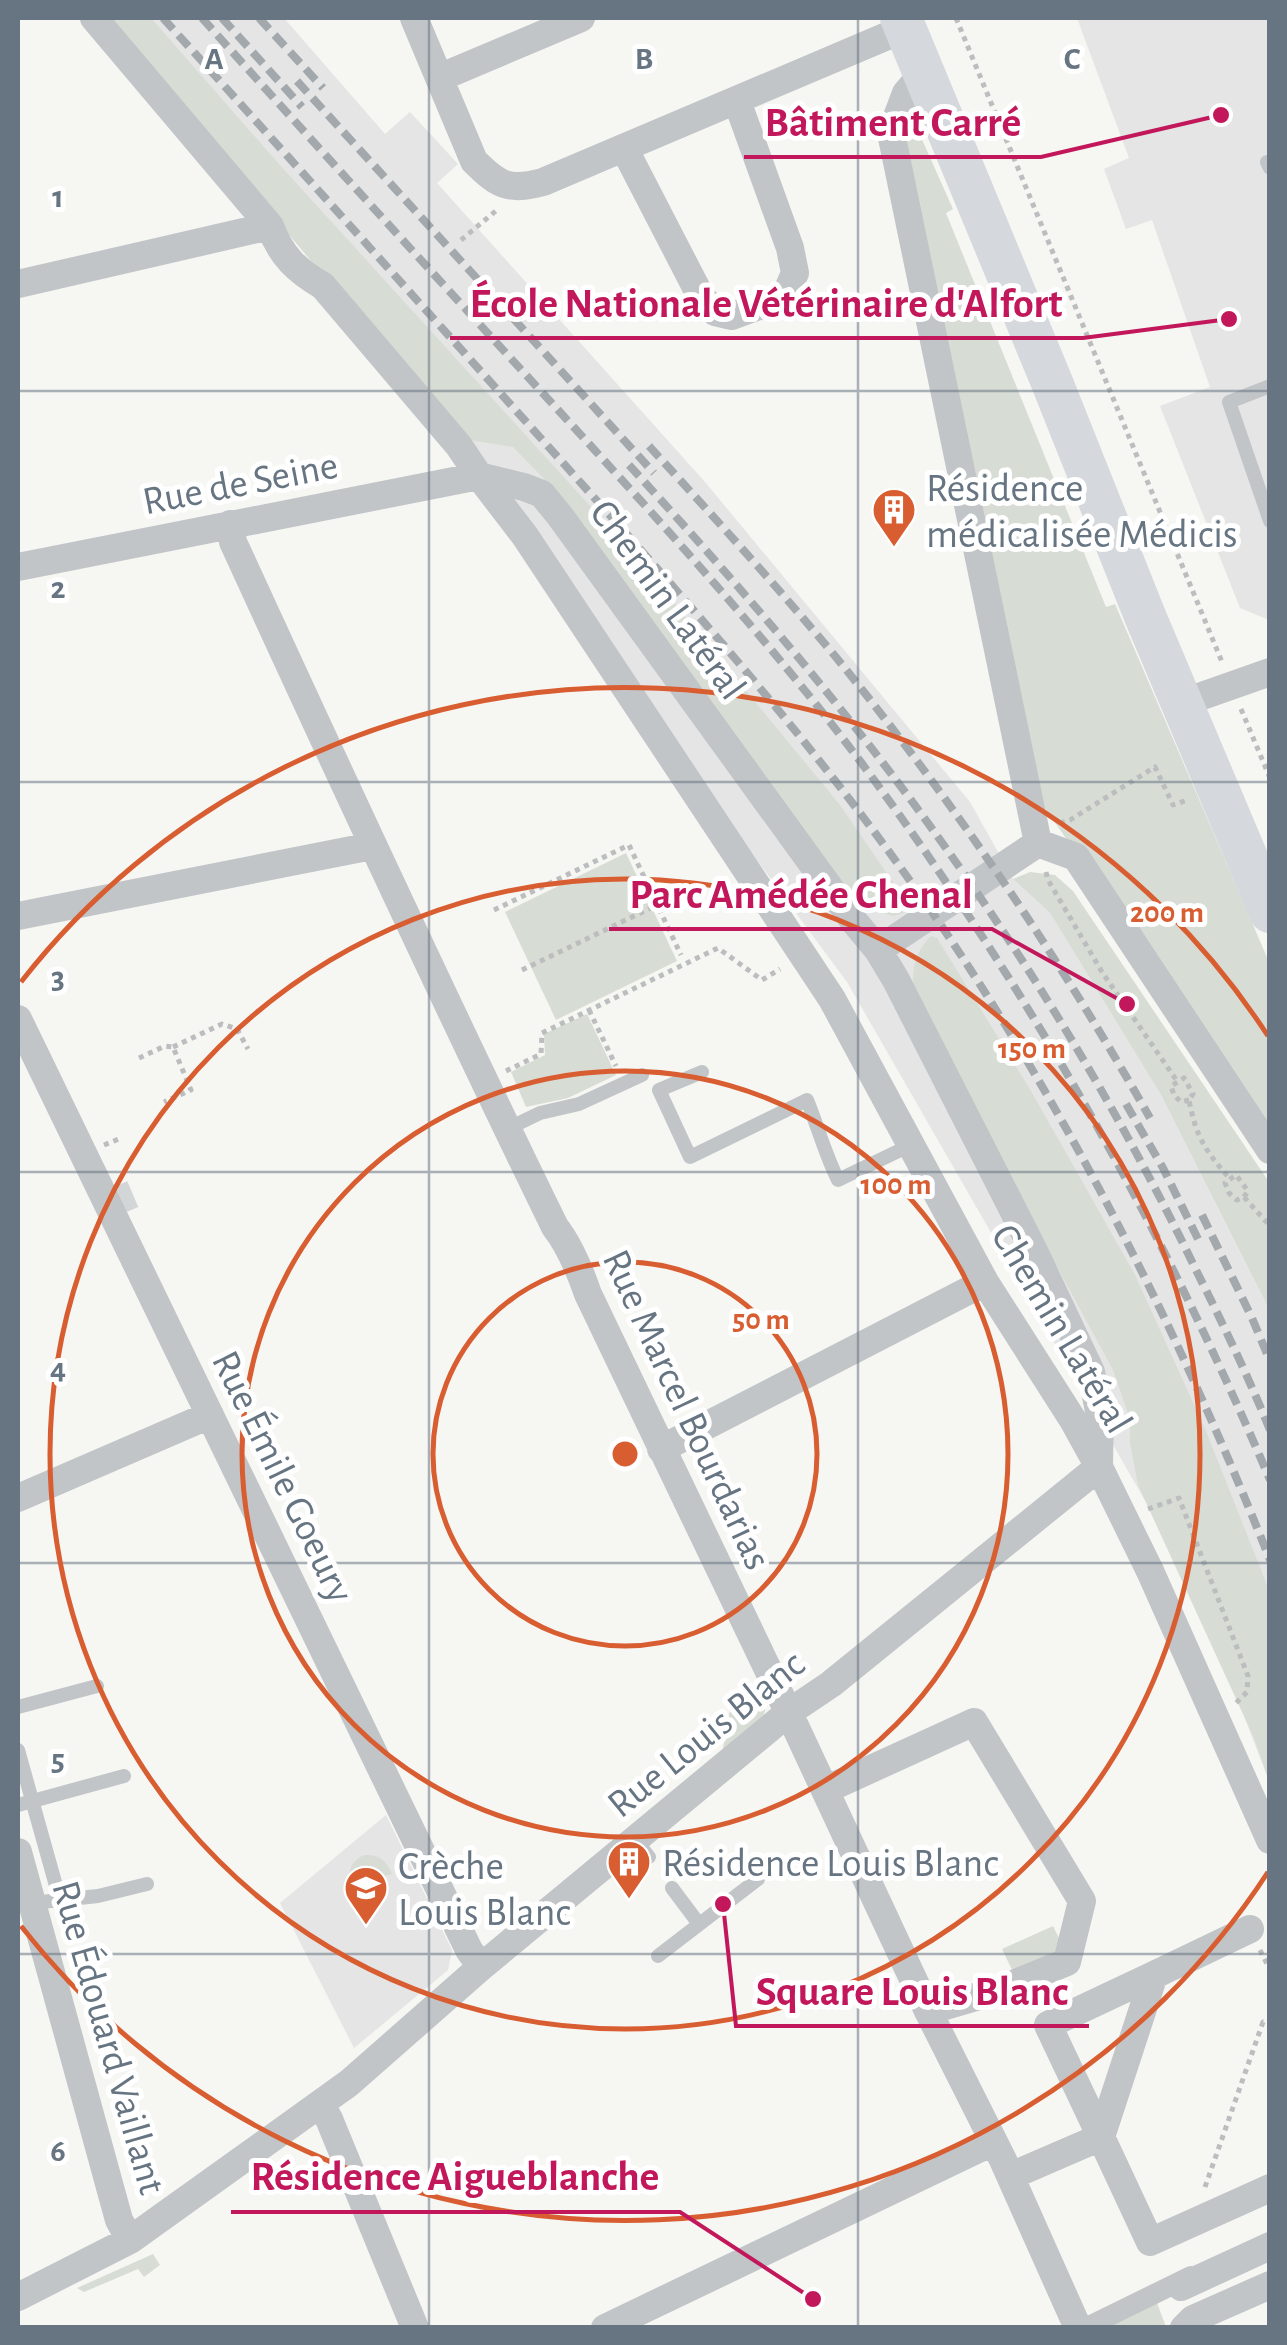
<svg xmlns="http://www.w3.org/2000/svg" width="1287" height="2345" viewBox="0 0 1287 2345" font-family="'Alegreya Sans',sans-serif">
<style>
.built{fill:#e4e5e4}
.green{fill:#d7ddd4}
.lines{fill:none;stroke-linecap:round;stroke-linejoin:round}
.minor-tunnel{stroke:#d2d6d7;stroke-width:28;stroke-dasharray:28 14;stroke-linecap:butt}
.path{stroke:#bbbdbf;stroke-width:5;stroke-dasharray:5 5;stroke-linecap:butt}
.service{stroke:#c1c5c8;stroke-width:14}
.pedestrian{stroke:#c1c5c8;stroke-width:20}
.minor{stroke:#c1c5c8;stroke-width:28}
.primary{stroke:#d5d8dc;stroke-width:42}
.rail{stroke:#a3a8ad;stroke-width:8;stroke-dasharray:15 8;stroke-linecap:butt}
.grid{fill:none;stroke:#677582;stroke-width:2.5;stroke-opacity:0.55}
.ring{fill:none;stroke:#d85d31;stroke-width:5}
.labels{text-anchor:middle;stroke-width:10;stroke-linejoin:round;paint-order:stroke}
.street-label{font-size:40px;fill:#677582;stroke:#fff}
.poi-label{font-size:40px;fill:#677582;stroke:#fff;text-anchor:start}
.grid-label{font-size:32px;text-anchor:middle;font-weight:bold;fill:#677582;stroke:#fff;stroke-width:10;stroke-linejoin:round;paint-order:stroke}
.centre{fill:#d85d31;stroke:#fff;stroke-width:5}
.ring-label{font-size:30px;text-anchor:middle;font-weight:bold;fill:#d85d31;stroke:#fff;stroke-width:10;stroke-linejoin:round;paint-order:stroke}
.leader{fill:none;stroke:#c2185b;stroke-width:4}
.callout-dot{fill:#c2185b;stroke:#fff;stroke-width:4}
.callout-label{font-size:42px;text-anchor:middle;font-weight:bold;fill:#c2185b;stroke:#fff;stroke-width:10;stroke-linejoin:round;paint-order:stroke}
</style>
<rect width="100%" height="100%" fill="#f6f6f3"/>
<path class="built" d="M123,18H284L385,134L410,112L458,164L437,183L705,482L970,802L1013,879L1050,913L1161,1095L1269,1309V1781L1193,1584L847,982L283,219Z
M1077,18H1269V620L1240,608L1160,406L1210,387L1152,220L1126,229L1104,169L1129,158Z
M386,1815L452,1950L448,1970L354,2048L280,1903Z"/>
<path class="green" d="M107,18H151L278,163L631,551L840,805L912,910L894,916L882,913L847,895L565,500L513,447L470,440L332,286Z
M912,122L916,126L953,209L946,213L1106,607L1115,604L1269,962V1130L1040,801L906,149V127Z
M626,853L677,961L556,1020L505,912Z
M1030,872L1055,875L1073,891L1269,1182V1309L1161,1095L1050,913L1013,879Z
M931,936L937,938L1031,1091L1135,1275L1206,1431L1265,1580L1269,1592V1781L1254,1738L1138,1485L1130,1443V1419L1113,1370L913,1001C913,974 911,956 931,936Z
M587,1014L616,1075L568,1098L526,1107L511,1072L545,1055L544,1034Z
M760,1683C778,1721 749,1732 722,1753L726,1733H730L731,1724L727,1722L732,1703Z
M364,1855C379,1854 386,1860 392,1874L353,1885C346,1872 351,1861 364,1855Z
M1053,1926L1064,1948L1013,1972L1002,1949Z
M153,2254L160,2265L144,2277L138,2269L84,2292L77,2288Z
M1157,2303L1166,2327L1107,2328Z"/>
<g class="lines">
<path class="minor-tunnel" d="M107,1205L133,1194"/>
<path class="path" d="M956,18L1222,662
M461,240L497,210
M1241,709L1270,778
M1060,823L1070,820L1155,767L1173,805L1187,800
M1046,872L1048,880L1102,972L1177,1081
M494,910L629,845L681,955
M522,970L657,905
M589,1010L616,1066
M173,1047L222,1024L237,1029L248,1049
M139,1058L165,1046L173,1047L191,1090L164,1102
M506,1071L541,1054L542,1033L718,948L762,980L780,969
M1189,1100L1181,1102L1174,1095L1171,1086L1184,1078L1193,1094L1189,1100C1196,1137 1205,1150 1229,1178
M104,1145L119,1139
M1244,1197L1248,1191L1236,1175L1225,1183L1229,1193L1237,1200L1244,1197L1270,1226
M1148,1509L1179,1498L1248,1676L1247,1692L1236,1703
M1260,1950L1270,1970
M1205,2187L1263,2022L1270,2024"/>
<path class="service" d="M1267,162L1270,168
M1270,386L1229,402L1270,521
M702,1072L659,1090L690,1157L807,1100C818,1127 825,1154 838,1180L911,1145
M507,1129L540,1113L579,1104L642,1075
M18,1707L97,1686
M18,1750L60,1900
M18,1805L124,1776
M635,1839L649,1857
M672,1888L699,1924
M32,1903L98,1896L147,1884
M658,1956L758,1879"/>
<path class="pedestrian" d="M1085,2328L1191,2276"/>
<path class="minor" d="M94,18L270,226C281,256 297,271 323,286L459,446L479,476L525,536L832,999L985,1282L1073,1420L1099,1467L1150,1571L1270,1840
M414,18L474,161C499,186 509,191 543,182L906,28
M924,72L906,93L891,133L1038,843
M439,78L581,18
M624,148L700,295L715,312L732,316L785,296L795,273L790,248L737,101
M18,284L270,226
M230,524L233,542C338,771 444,1000 555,1227C570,1246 580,1271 588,1294L796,1728L928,2011L1003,2160L1078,2328
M18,567L479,476L524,487L542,494L560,516L853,920L878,950L896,980L1033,1249L1091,1372L1100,1416L1099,1464
M1182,703L1270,672
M1038,843L1076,857L1270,1150
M18,916L372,846
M878,950L1038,843
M18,1019L469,1950L481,1967
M661,1449L985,1282
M18,1498L210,1415
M825,1790L974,1722L1082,1901L1067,1962L996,1991L928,2011
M18,1852L119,2220L130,2240
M320,2104L329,2119L415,2328
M1101,2137L1154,1975L1250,1929
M1101,2137L1048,2025L1154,1975
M1011,2176L1101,2137L1150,2242L1270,2188
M1181,2287L1270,2246
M18,2297L130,2240L349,2083L481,1967L788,1713L831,1684L1099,1467
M605,2328L993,2142
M1184,2328L1193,2319L1270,2285"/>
<path class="primary" d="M901,18L1053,385L1145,616L1270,912"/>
<path class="rail" d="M163,18C294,163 424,308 555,454C702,618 850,783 970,969C1091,1156 1188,1354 1270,1560
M202,18C320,150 439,280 559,411C664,526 770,641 863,765C1029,989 1161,1223 1270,1480
M222,18L302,107
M259,18L323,88
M297,81L654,473
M649,446C712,515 775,584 835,656C953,801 1058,955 1150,1118
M629,465C738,584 844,706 938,837C1037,975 1124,1120 1197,1272C1223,1324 1248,1376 1270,1430
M1126,1104L1163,1168L1199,1241
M1202,1215L1252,1318L1270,1361"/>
</g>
<path class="grid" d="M429,18V2328M858,18V2328M18,391H1270M18,782H1270M18,1172H1270M18,1563H1270M18,1954H1270"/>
<g class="ring">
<circle cx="625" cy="1454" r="192"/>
<circle cx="625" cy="1454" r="383"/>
<circle cx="625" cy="1454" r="575"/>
<path d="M1268 1872A767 767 0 0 1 21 1926M21 982A767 767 0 0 1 1268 1036"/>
</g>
<defs>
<symbol id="building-pin" viewBox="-11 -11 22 30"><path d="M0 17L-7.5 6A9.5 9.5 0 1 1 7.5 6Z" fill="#d85d31" stroke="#fff"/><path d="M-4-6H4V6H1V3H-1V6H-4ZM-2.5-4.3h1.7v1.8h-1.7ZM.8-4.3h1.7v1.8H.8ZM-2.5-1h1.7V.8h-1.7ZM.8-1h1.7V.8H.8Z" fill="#fff"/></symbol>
<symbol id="school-pin" viewBox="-11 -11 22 30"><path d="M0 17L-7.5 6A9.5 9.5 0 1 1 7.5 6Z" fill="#d85d31" stroke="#fff"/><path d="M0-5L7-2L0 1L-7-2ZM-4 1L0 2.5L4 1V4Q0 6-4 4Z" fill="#fff"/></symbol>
</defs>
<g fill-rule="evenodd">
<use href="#building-pin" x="869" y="485" width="50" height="68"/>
<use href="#building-pin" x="604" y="1837" width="50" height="68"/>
<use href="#school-pin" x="341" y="1863" width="50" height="68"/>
</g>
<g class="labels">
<g class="street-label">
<text transform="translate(240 482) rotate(-11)" y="14">Rue de Seine</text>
<text transform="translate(669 599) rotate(54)" y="14">Chemin Latéral</text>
<text transform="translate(1063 1328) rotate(59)" y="14">Chemin Latéral</text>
<text transform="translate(688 1409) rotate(65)" y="14">Rue Marcel Bourdarias</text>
<text transform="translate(284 1476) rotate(64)" y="14">Rue Émile Goeury</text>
<text transform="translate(705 1733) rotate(-39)" y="14">Rue Louis Blanc</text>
<text transform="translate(110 2037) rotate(74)" y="14">Rue Édouard Vaillant</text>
</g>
<g class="poi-label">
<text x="926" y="501">Résidence<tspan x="926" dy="46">médicalisée Médicis</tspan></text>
<text x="662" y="1876">Résidence Louis Blanc</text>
<text x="398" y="1879">Crèche<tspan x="398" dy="46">Louis Blanc</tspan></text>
</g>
</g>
<g class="grid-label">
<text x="214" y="69">A</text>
<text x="644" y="69">B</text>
<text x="1072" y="69">C</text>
<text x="58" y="207">1</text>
<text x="58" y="598">2</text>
<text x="58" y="988">3</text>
<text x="58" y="1379">4</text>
<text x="58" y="1770">5</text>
<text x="58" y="2161">6</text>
</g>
<circle cx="625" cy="1454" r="15" class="centre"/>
<g class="ring-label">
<text x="1167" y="922">200 m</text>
<text x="1032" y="1058">150 m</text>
<text x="896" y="1194">100 m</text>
<text x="761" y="1329">50 m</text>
</g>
<path class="leader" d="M1221 115L1041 157H744M1229 319L1083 338H450M1127 1004L992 929H609M723 1904L736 2026H1089M813 2299L680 2212H231"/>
<g class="callout-dot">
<circle cx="1221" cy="115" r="10"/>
<circle cx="1229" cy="319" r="10"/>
<circle cx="1127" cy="1004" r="10"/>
<circle cx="723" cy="1904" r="10"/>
<circle cx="813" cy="2299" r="10"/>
</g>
<g class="callout-label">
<text x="893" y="136">Bâtiment Carré</text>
<text x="766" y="317">École Nationale Vétérinaire d'Alfort</text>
<text x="801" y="908">Parc Amédée Chenal</text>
<text x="912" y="2005">Square Louis Blanc</text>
<text x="455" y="2190">Résidence Aigueblanche</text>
</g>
<rect width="1287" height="2345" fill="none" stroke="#677582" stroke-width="40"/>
</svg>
